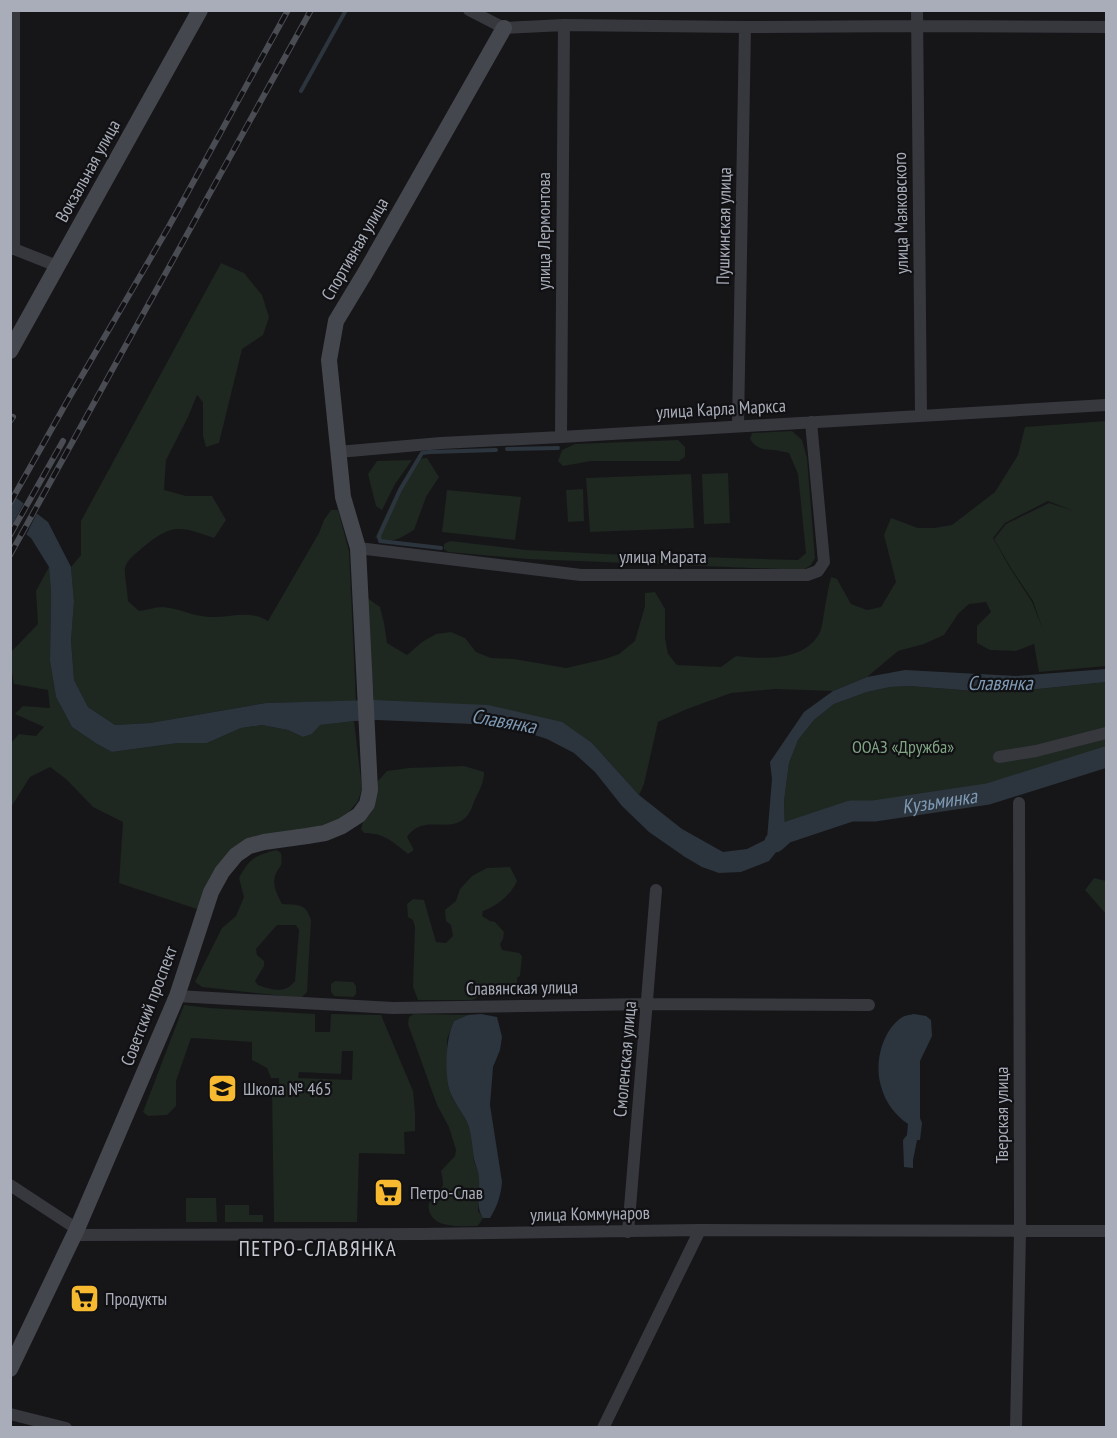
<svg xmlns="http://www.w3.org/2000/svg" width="1117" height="1438" viewBox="0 0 1117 1438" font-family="'PT Sans Narrow',sans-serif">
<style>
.green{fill:#1e2720;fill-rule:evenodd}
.water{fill:#2c353d}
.pier{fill:#161619}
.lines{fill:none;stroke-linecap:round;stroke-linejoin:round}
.stream{stroke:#2c353d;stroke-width:4}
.river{stroke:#2c353d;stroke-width:21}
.street{stroke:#37383e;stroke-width:12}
.secondary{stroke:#45474e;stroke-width:16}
.rail-casing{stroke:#4a4c53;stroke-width:6}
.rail{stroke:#111114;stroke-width:4;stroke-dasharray:11;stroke-linecap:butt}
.labels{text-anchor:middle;stroke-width:4.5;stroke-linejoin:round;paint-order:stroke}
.street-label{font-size:18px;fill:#a8adb9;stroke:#111114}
.park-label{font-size:18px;fill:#7fa482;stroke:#111114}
.poi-label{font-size:18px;fill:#a8adb9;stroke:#111114;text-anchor:start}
.water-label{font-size:20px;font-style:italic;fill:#7e9ab5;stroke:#111114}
.quarter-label{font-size:21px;letter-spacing:1.5px;fill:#c9ccd5;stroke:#111114}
</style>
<rect width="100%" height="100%" fill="#161619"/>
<path class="green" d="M221,263L244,273L262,295L269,317L263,335L242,349L219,443L206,447L203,436V402L197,395L188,417L166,460L164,490L186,496H212L226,520L214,538C177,525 171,524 140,550C135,554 127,560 125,568C124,574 128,594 128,601L139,611C147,610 155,607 163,607C177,608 193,616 209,617C230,618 249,609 268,621L319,533L324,520L331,510H338L349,551L356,701L266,703L150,723L115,725L88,707L74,680L71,640L74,602L71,567L81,555V521Z
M1106,421V666L1039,672L1034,644L1016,651L990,650L977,643V626L991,612L986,602L969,604L958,614L944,635L924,644L898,651L867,677L833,691L775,689L731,693L687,709L658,722L644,784L639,795L592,743L374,700L366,597L380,607L384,623L387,643L407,655L422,642L436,634L451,632L465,638L476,652L491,658L514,659L566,668L605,659L619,654L635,641L645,606V593L655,592L665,609V638L668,654L677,665L721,667L736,656C763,659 805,662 820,632C822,627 823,619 824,613C826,601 828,589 831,577L837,579L851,604L867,610L881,607L896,582L884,535L891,518L918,528H934L952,525L995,492L1018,455L1025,427ZM1048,501L1074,511L1049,503L1006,524L994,539L1011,568L1033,601L1043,630L1032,602L1010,568L993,538L1005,523Z
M792,431L802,440L807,458L815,558L811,565L803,570L527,559L448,552L444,549V544L450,541L526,550L604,554L798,560L806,553L798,474L789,453C783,452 778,450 773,450C761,449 757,449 750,439L752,433Z
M678,440L685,447V457L679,461H591L563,466L558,461L562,450L575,444Z
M427,458L439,477L426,497L414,530C398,539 394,544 375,538L398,489L416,459Z
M412,460L395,484L382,510L376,506L368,474L377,461Z
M728,473L730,523L704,524L702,474Z
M691,474L694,528L590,532L586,478Z
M583,489L584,521L568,522L566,490Z
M447,490L521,497L515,540L442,532Z
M49,567L51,591L50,661L56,697L72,727L97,744L112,752L178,743H207L241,728L262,725L288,730L303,737L312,734L319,725L354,721L362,788L358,801L348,813L335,823L256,838L200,910L119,883L123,822L93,807L66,779L50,767L30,777L11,807V743L19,734L36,736L44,727L15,714L23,706L50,708L48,690L14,684L11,667V652L38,624L36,591Z
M1106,682V757L988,794L874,811H851L785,833L784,801L789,763L798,740L814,720L834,704L867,692L890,687L909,686L976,691H1018Z
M464,766L484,772C484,782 480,790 475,799C473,804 471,812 467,816C451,835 423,813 407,837L414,850L408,854C393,842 384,833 364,833L361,829L363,822L370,814L376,797L377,782L387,771L409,768Z
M276,850L281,853C283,870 280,863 275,876C272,885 278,896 282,904C298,905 306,903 311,920L307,992L301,998L202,987L195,982L222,928L236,916L244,897L239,878C250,858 254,856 276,850ZM277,925H296L299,930L295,981C286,994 271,990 258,985L255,981L264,966V961L257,955L256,949Z
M510,867L517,881C511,895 497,906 483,911L482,916L490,921L495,922L504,932L503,939L500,944L502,950L519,953L522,956L520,976L517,978V994H483L472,1000H418L413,987L415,927L413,920L408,917L407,904L413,899L424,900L436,942L446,943L453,936L451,925L446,921L445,910L456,901L460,889L472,876L487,868Z
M1094,878L1106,881V914L1085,890Z
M335,981L353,982L356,986V994L353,997L334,996L331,991V984Z
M184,1005L209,1008L315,1014V1032H330L331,1014L381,1015L413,1091L415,1113V1131L404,1132L405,1154L359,1153L357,1222H274L272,1091H279V1078H271L267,1068L252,1060V1042L191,1038L176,1081V1106L167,1115L148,1116L143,1112ZM342,1051H353L352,1080L298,1078L299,1072L341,1074Z
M414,1014L468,1015L454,1021L447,1039V1072L448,1086L452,1097L467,1122L472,1137L474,1162L479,1174L480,1184L478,1211L483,1218L480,1223L477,1226C463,1226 436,1229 430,1213C429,1210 428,1207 429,1204C431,1196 441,1193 443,1185C443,1181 442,1176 441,1171L455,1156L456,1150L449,1127L437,1105L408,1024L409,1017Z
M186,1198H216L217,1222H186Z
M225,1205H249V1215H263V1222H225Z"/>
<path class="water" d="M10,493L48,522L71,567L74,602L71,640L74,680L88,707L115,725L150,723L266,703L374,700L488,705L562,722L592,743L639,795L682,829L723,852L747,849L767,839L772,779L770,762L804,712L833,691L867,677L905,670L1016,676L1106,669V682L1018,691H976L909,686L890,687L867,692L834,704L814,720L798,740L789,763L784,801L785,833L777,851L769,861L741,872L719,873L702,867L685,857L649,832L622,806L595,772L574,753L547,739L519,730L473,724L377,720L354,721L320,725L312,734L303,737L288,730L262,725L241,728L207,743H178L112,752L97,744L72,727L56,697L50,661L51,591L49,567L31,538L11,523Z
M481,1014L497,1017L502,1037L500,1050L493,1067L490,1105L502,1182C501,1195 497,1207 490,1218H483C474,1205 482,1187 478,1172C477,1168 475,1164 474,1159C472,1146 472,1134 467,1122C461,1110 451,1099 448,1085C445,1066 446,1038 454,1021L468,1015Z
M914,1014L926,1016L931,1020L932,1036L920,1061V1118L922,1123L920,1140H917L913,1160V1168L904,1167L903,1140L907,1135L908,1124C895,1115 885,1102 881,1086C874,1064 882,1031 901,1018C905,1015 910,1015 914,1014Z"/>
<path class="pier" d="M25,501L38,511L25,537L11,527Z"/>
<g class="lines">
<path class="stream" d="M301,91L346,10
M507,449L558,448
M441,548L380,541L379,536L400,490L422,453L430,452L496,450"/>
<path class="river" id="s1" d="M775,842L785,833L851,811H874L988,794L1106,757"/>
<path class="street" d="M469,10L504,28L564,25L745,27L917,26L1106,27
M917,10L921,415
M10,249H14L57,266
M14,249V10
M738,426L745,27
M561,437L564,25
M338,452L441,443L561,437L1106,405
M358,548L581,575H807L818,571L824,562L811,422
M999,757L1036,751L1106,733
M177,996L393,1008L647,1004L869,1005
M10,1185L77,1229
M628,1232L656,890
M74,1235L422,1234L700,1230L1106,1231
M10,1414L66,1428
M603,1428L700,1230
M1016,1428L1020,1232L1019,803"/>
<path class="secondary" d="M10,351L200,10
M10,1369L77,1229L177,996L211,892L222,872L236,855L249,846L264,842L307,836L325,833L342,826L359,815L367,804L370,790L358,548L343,497L329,360L336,321L365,273L504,28"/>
<defs>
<path id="rail" d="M10,421L13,417
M10,503L69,398L168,228L288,10
M10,535L63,441
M10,555L311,10"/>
</defs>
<use href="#rail" class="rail-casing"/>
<use href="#rail" class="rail"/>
</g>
<defs>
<symbol id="school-square" viewBox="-11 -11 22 22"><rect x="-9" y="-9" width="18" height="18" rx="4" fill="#f7b930" stroke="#111114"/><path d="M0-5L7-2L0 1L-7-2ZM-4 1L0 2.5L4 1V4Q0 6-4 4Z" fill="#111"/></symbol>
<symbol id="supermarket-square" viewBox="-11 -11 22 22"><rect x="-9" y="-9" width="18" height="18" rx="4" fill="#f7b930" stroke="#111114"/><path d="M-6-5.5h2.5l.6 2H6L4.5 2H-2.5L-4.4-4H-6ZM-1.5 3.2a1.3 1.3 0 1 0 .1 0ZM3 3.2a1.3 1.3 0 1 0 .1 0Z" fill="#111"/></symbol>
</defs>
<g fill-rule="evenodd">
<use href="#school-square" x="206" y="1072" width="33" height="33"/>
<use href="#supermarket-square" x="372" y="1176" width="33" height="33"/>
<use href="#supermarket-square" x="68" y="1282" width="33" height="33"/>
</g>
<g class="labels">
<g class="street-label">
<text transform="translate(88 171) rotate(-61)" y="6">Вокзальная улица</text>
<text transform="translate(901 213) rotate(-91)" y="6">улица Маяковского</text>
<text transform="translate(724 226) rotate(-89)" y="6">Пушкинская улица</text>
<text transform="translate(544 231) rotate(-90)" y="6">улица Лермонтова</text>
<text transform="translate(355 249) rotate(-60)" y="6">Спортивная улица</text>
<text transform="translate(721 409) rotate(-3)" y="6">улица Карла Маркса</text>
<text x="663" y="563">улица Марата</text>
<text transform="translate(522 988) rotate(-1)" y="6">Славянская улица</text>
<text transform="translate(149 1006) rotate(-69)" y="6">Советский проспект</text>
<text transform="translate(625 1059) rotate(-85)" y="6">Смоленская улица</text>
<text transform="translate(1002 1115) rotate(-90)" y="6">Тверская улица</text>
<text transform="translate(590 1214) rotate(-1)" y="6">улица Коммунаров</text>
</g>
<g class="park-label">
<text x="903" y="753">ООАЗ «Дружба»</text>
</g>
<g class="poi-label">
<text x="243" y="1095">Школа № 465</text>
<text x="410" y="1199">Петро-Слав</text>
<text x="105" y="1305">Продукты</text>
</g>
<g class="water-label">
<text x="1000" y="690">Славянка</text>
<text transform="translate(504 721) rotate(10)" y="7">Славянка</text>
<text dy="7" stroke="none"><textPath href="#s1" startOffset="172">Кузьминка</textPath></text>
</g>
<g class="quarter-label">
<text x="318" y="1256">ПЕТРО-СЛАВЯНКА</text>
</g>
</g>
<rect width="1117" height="1438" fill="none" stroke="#a8adb9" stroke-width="24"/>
</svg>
